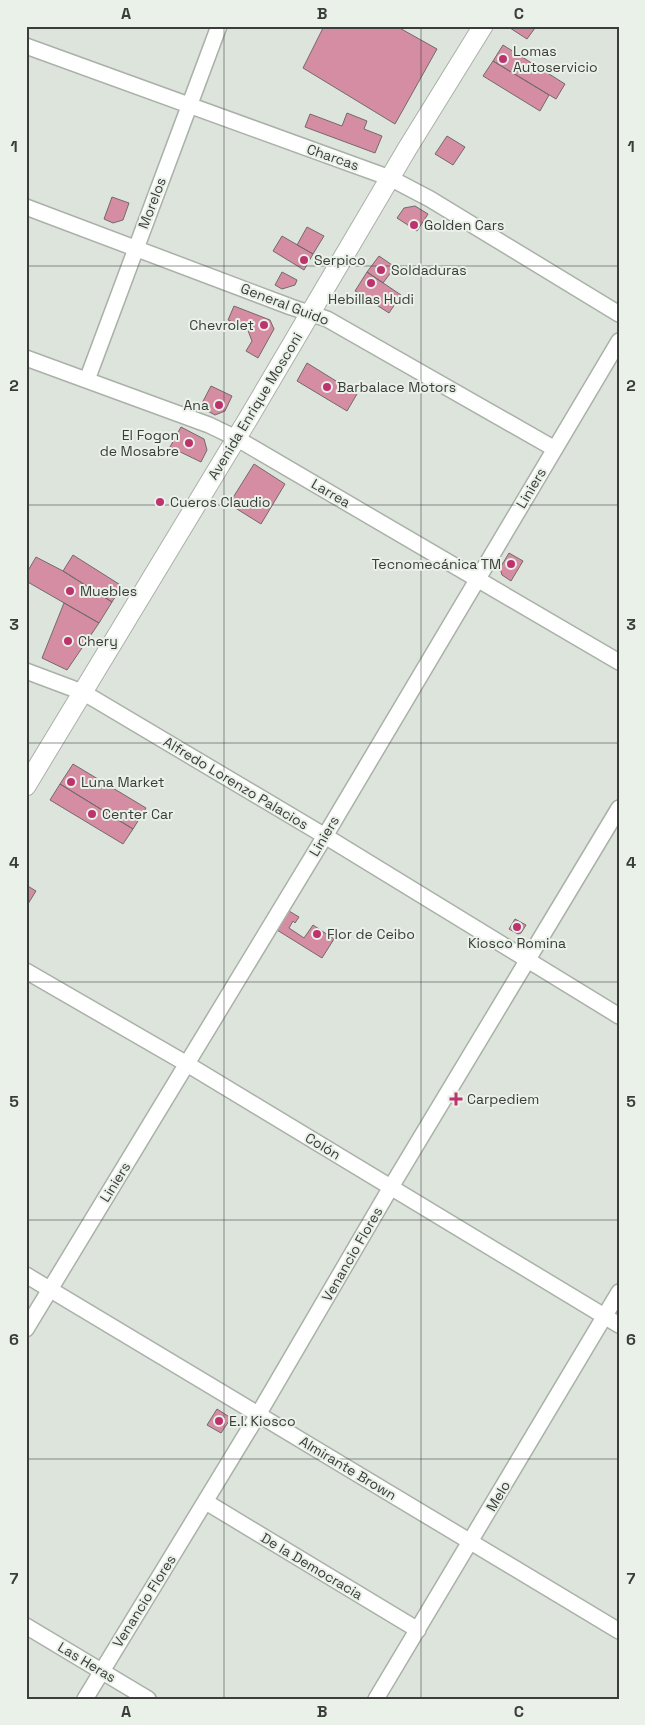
<svg xmlns="http://www.w3.org/2000/svg" width="645" height="1725" viewBox="0 0 645 1725" font-family="'Space Grotesk',sans-serif">
<style>
.building{fill:#d48da2;stroke:#74696c}
.lines{fill:none;stroke-linecap:round;stroke-linejoin:round}
.minor-casing{stroke:#aab1a9;stroke-width:18}
.major-casing{stroke:#aab1a9;stroke-width:21}
.minor{stroke:#fff;stroke-width:15}
.major{stroke:#fff;stroke-width:19}
.grid{fill:none;stroke:#3a3d3a;stroke-width:1;stroke-opacity:0.55}
.poi-dot{fill:#bd336d;stroke:#eaf1e8;stroke-width:2}
.labels{text-anchor:middle;stroke-width:4;stroke-linejoin:round;paint-order:stroke}
.poi-label{font-size:14px;fill:#3a3d3a;stroke:#eaf1e8;text-anchor:start}
.street-label{font-size:14px;fill:#3a3d3a;stroke:#eaf1e8}
.neatline{fill:none;stroke:#3a3d3a;stroke-width:2}
.grid-label{font-size:16px;text-anchor:middle;font-weight:bold;fill:#3a3d3a}
</style>
<rect width="100%" height="100%" fill="#dce4db"/>
<path class="building" d="M324,26H396L437,49L395,124L303,68Z
M511,26H533L535,28L527,39L510,28Z
M503,45L565,84L556,99L493,61Z
M493,61L549,95L540,111L483,76Z
M347,113L367,121L364,129L382,136L375,153L305,127L310,114L342,126Z
M447,136L465,147L453,165L435,154Z
M112,197L129,203L123,220L113,223L104,219Z
M415,206L428,214L417,231L397,218L404,208Z
M307,227L324,236L313,254L297,245Z
M282,236L313,254L304,270L273,251Z
M379,256L395,267L383,283L367,272Z
M282,272L297,280L295,285L282,289L275,285Z
M367,272L401,295L389,313L355,291Z
M234,306L270,320L274,329L258,358L246,351L252,341L247,328L228,320Z
M307,363L357,394L347,411L297,381Z
M211,386L232,396L225,411L215,415L200,407Z
M181,427L204,439L207,450L201,462L170,447Z
M254,464L285,484L261,524L229,504Z
M509,553L523,561L511,581L502,575L500,568Z
M73,555L122,586L112,602L63,571Z
M36,557L63,571L112,602L99,623L26,581V574Z
M64,603L99,623L67,670L42,658Z
M73,764L146,808L133,829L60,784Z
M60,784L133,829L123,844L50,800Z
M26,885L36,891L26,907Z
M289,911L299,917L295,923L293,921L289,928L304,938L313,925L334,939L322,958L277,930Z
M515,919L526,925L521,933L518,934L509,929Z
M217,1409L231,1418L221,1433L207,1425Z"/>
<g class="lines">
<defs>
<path id="minor" d="M26,46L390,178L430,199L619,314
M26,207L291,307L327,319L555,449
M26,358L209,425L236,438L619,662
M87,380L219,26
M26,671L82,692L96,700L325,836L619,1016
M26,971L187,1064L619,1325
M26,1275L619,1631
M26,1329L325,836L619,341
M206,1502L418,1630
M26,1626L148,1699
M85,1699L259,1413L391,1187L619,808
M376,1699L619,1292"/>
<path id="major" d="M26,786L248,419L407,149L483,26"/>
</defs>
<use href="#minor" class="minor-casing"/>
<use href="#major" class="major-casing"/>
<use href="#minor" class="minor"/>
<use href="#major" class="major"/>
</g>
<path class="grid" d="M224,26V1699M421,26V1699M26,266H619M26,505H619M26,743H619M26,982H619M26,1220H619M26,1459H619"/>
<g class="poi-dot">
<circle cx="503" cy="59" r="5"/>
<circle cx="414" cy="225" r="5"/>
<circle cx="304" cy="260" r="5"/>
<circle cx="381" cy="270" r="5"/>
<circle cx="371" cy="283" r="5"/>
<circle cx="264" cy="325" r="5"/>
<circle cx="327" cy="387" r="5"/>
<circle cx="219" cy="405" r="5"/>
<circle cx="189" cy="443" r="5"/>
<circle cx="160" cy="502" r="5"/>
<circle cx="511" cy="564" r="5"/>
<circle cx="70" cy="591" r="5"/>
<circle cx="68" cy="641" r="5"/>
<circle cx="71" cy="782" r="5"/>
<circle cx="92" cy="814" r="5"/>
<circle cx="517" cy="927" r="5"/>
<circle cx="317" cy="934" r="5"/>
<path d="M453.5 1091.5h5v5h5v5h-5v5h-5v-5h-5v-5h5z"/>
<circle cx="219" cy="1421" r="5"/>
</g>
<g class="labels">
<g class="poi-label">
<text x="513" y="56">Lomas<tspan x="513" dy="16">Autoservicio</tspan></text>
<text x="424" y="230">Golden Cars</text>
<text x="314" y="265">Serpico</text>
<text x="391" y="275">Soldaduras</text>
<text x="371" y="304" text-anchor="middle">Hebillas Hudi</text>
<text x="254" y="330" text-anchor="end">Chevrolet</text>
<text x="337" y="392">Barbalace Motors</text>
<text x="209" y="410" text-anchor="end">Ana</text>
<text x="179" y="440" text-anchor="end">El Fogon<tspan x="179" dy="16">de Mosabre</tspan></text>
<text x="170" y="507">Cueros Claudio</text>
<text x="501" y="569" text-anchor="end">Tecnomecánica TM</text>
<text x="80" y="596">Muebles</text>
<text x="78" y="646">Chery</text>
<text x="81" y="787">Luna Market</text>
<text x="102" y="819">Center Car</text>
<text x="327" y="939">Flor de Ceibo</text>
<text x="517" y="948" text-anchor="middle">Kiosco Romina</text>
<text x="467" y="1104">Carpediem</text>
<text x="229" y="1426">E.I. Kiosco</text>
</g>
<g class="street-label">
<text transform="translate(333 157) rotate(19)" y="5">Charcas</text>
<text transform="translate(152 203) rotate(-69)" y="5">Morelos</text>
<text transform="translate(285 304) rotate(21)" y="5">General Guido</text>
<text transform="translate(255 406) rotate(-59)" y="5">Avenida Enrique Mosconi</text>
<text transform="translate(531 488) rotate(-59)" y="5">Liniers</text>
<text transform="translate(331 493) rotate(30)" y="5">Larrea</text>
<text transform="translate(236 783) rotate(31)" y="5">Alfredo Lorenzo Palacios</text>
<text transform="translate(324 836) rotate(-59)" y="5">Liniers</text>
<text transform="translate(323 1146) rotate(31)" y="5">Colón</text>
<text transform="translate(115 1182) rotate(-58)" y="5">Liniers</text>
<text transform="translate(352 1254) rotate(-60)" y="5">Venancio Flores</text>
<text transform="translate(348 1468) rotate(31)" y="5">Almirante Brown</text>
<text transform="translate(498 1496) rotate(-59)" y="5">Melo</text>
<text transform="translate(312 1566) rotate(31)" y="5">De la Democracia</text>
<text transform="translate(144 1601) rotate(-58)" y="5">Venancio Flores</text>
<text transform="translate(87 1662) rotate(31)" y="5">Las Heras</text>
</g>
</g>
<rect width="645" height="1725" fill="none" stroke="#eaf1e8" stroke-width="55"/>
<rect x="28" y="28" width="590" height="1670" class="neatline"/>
<g class="grid-label">
<text x="126" y="19">A</text>
<text x="322" y="19">B</text>
<text x="519" y="19">C</text>
<text x="14" y="152">1</text>
<text x="631" y="152">1</text>
<text x="14" y="391">2</text>
<text x="631" y="391">2</text>
<text x="14" y="630">3</text>
<text x="631" y="630">3</text>
<text x="14" y="868">4</text>
<text x="631" y="868">4</text>
<text x="14" y="1107">5</text>
<text x="631" y="1107">5</text>
<text x="14" y="1345">6</text>
<text x="631" y="1345">6</text>
<text x="14" y="1584">7</text>
<text x="631" y="1584">7</text>
<text x="126" y="1717">A</text>
<text x="322" y="1717">B</text>
<text x="519" y="1717">C</text>
</g>
</svg>
